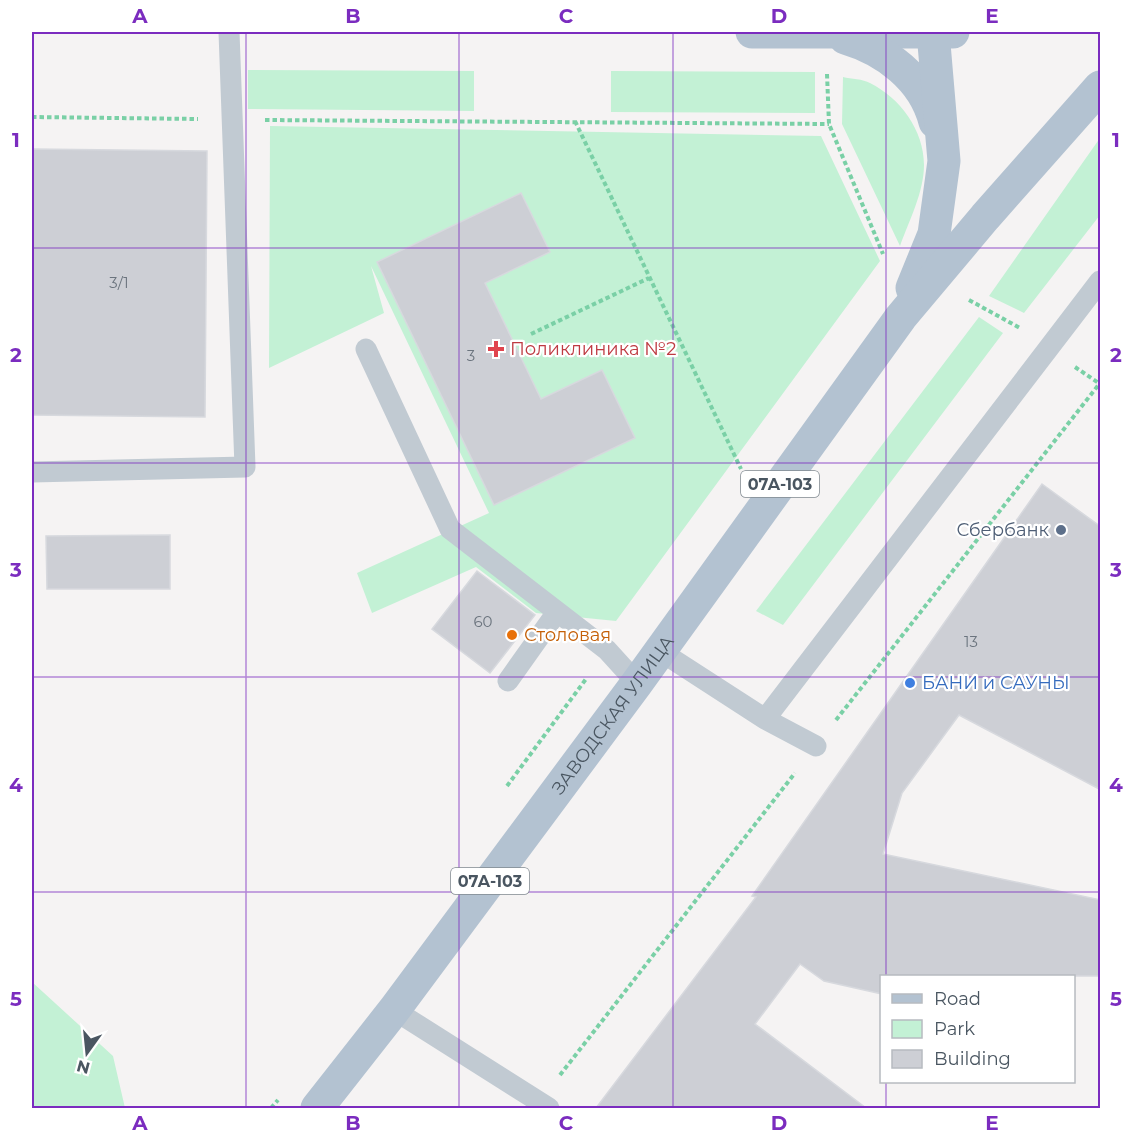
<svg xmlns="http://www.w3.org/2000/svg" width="1132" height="1140" viewBox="0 0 1132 1140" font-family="Montserrat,sans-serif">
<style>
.green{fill:#c3f1d5}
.building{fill:#cdcfd5;stroke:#d7d9de;stroke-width:1.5}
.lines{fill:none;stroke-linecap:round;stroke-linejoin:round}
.path{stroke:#7ad0a6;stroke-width:4;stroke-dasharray:4.5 3;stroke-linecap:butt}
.lane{stroke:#c1cad2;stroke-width:21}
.primary{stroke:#b3c2d1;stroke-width:33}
.grid{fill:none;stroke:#7b2cbf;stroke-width:1.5;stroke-opacity:0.55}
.health-dot{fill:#e0444e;stroke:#fff;stroke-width:2}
.service-dot{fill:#5c6f8a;stroke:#fff;stroke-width:2}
.food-dot{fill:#e8710a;stroke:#fff;stroke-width:2}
.shop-dot{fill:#3f7fe0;stroke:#fff;stroke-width:2}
.labels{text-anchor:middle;stroke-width:4.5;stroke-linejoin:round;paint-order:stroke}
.number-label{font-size:15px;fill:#6b747e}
.shield{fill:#fff;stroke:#808990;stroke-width:1.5}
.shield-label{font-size:16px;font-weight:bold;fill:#4a5661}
.health-label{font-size:18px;fill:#be3a42;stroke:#fff;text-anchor:start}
.service-label{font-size:18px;fill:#4e5e75;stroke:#fff;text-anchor:end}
.food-label{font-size:18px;fill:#c56008;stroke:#fff;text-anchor:start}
.shop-label{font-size:18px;fill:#366cbe;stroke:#fff;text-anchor:start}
.street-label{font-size:18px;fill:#4a5661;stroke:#fff}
.neatline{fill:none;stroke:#7b2cbf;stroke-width:2}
.grid-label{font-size:20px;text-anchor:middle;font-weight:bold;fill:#7b2cbf}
</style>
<rect width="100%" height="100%" fill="#f5f3f3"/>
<path class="green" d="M248,70L474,71V111L248,109Z
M611,71L815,72V113L611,112Z
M843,77C851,79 863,79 870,83C900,98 924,130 924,165C924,192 909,221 900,246L842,124Z
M270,126L821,136L880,261L616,621L536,613L476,567L372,613L357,573L489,513L371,266L384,313L269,368Z
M1100,138V215L1024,313L989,296Z
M979,317L1003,333L783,625L756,611Z
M32,982L113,1056L125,1108H32Z"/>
<path class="building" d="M32,149L207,151L205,417L32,415Z
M521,193L550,252L485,283L541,399L602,370L635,438L494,505L377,262Z
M1042,484L1101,527V790L959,715L902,793L883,854L1101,900V976H882V994L824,981L800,964L755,1024L866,1108H596L756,897L752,896Z
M170,535V589H47L46,536Z
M477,571L535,615L490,673L432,629Z"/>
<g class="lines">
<path class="path" d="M827,74L829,124L883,254
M32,117L198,119
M265,120L829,124
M575,121L741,469
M969,300L1020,328
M531,334L649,278
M1075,367L1100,384
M836,720L1100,383
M507,786L586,679
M560,1075L795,773
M271,1108L278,1100"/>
<path class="lane" d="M366,349L450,529L607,650L637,683
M32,472L245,467L229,32
M660,651L765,719L816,746
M508,681L557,612
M765,719L1100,281
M394,1010L549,1108"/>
<g class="primary">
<path d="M752,32H953"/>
<path d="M845,38C885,50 924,78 935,122"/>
<path d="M912,288L934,234L944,161L933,32"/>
<path id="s1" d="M317,1108L394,1010L637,683L901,317L985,217L1100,87"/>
</g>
</g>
<path class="grid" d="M246,32V1108M459,32V1108M673,32V1108M886,32V976M32,248H1100M32,463H1100M32,677H1100M32,892H1100M886,1082V1108"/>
<path class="health-dot" d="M493 340h6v6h6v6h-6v6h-6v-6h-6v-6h6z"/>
<circle class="service-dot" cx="1061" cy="530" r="6"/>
<circle class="food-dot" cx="512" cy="635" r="6"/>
<circle class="shop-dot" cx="910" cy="683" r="6"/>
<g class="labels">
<g class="number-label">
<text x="119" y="288">3/1</text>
<text x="471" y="361">3</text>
<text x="483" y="627">60</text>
<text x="971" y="647">13</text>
</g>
<g class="shield">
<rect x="741" y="471" width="78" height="26" rx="4.5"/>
<rect x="451" y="868" width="78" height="26" rx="4.5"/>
</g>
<g class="shield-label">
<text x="780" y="490">07А-103</text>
<text x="490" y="887">07А-103</text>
</g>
<g class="health-label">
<text x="510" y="355">Поликлиника №2</text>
</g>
<g class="service-label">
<text x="1049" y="536">Сбербанк</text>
</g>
<g class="food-label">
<text x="524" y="641">Столовая</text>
</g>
<g class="shop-label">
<text x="922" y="689">БАНИ и САУНЫ</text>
</g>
<g class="street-label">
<text dy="6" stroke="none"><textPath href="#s1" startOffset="492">ЗАВОДСКАЯ УЛИЦА</textPath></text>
</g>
</g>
<rect width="1132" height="1140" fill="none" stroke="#ffffff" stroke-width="66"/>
<rect x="880" y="975" width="195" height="108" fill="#ffffff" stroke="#b7bbc0" stroke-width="1.5"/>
<rect x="892" y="994" width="30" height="9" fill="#b3c2d1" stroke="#b7bbc0" stroke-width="1.5"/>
<text x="934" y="1005" font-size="18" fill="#4a5661">Road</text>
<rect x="892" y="1020" width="30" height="18" fill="#c3f1d5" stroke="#b7bbc0" stroke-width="1.5"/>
<text x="934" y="1035" font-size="18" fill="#4a5661">Park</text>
<rect x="892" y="1050" width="30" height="18" fill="#cdcfd5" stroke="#b7bbc0" stroke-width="1.5"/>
<text x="934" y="1065" font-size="18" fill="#4a5661">Building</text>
<g transform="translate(87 1053) rotate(195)" stroke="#ffffff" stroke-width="4.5" paint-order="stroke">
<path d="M0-4.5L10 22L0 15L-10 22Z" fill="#4a5661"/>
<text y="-9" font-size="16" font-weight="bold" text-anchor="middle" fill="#4a5661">N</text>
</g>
<rect x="33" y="33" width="1066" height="1074" class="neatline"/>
<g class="grid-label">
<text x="140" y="23">A</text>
<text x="353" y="23">B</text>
<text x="566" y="23">C</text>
<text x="779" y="23">D</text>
<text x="992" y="23">E</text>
<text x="16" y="147">1</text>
<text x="1116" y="147">1</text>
<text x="16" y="362">2</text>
<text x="1116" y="362">2</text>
<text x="16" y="577">3</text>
<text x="1116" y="577">3</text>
<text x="16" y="792">4</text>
<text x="1116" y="792">4</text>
<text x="16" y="1006">5</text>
<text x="1116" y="1006">5</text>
<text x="140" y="1130">A</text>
<text x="353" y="1130">B</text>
<text x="566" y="1130">C</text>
<text x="779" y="1130">D</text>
<text x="992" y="1130">E</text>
</g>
</svg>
